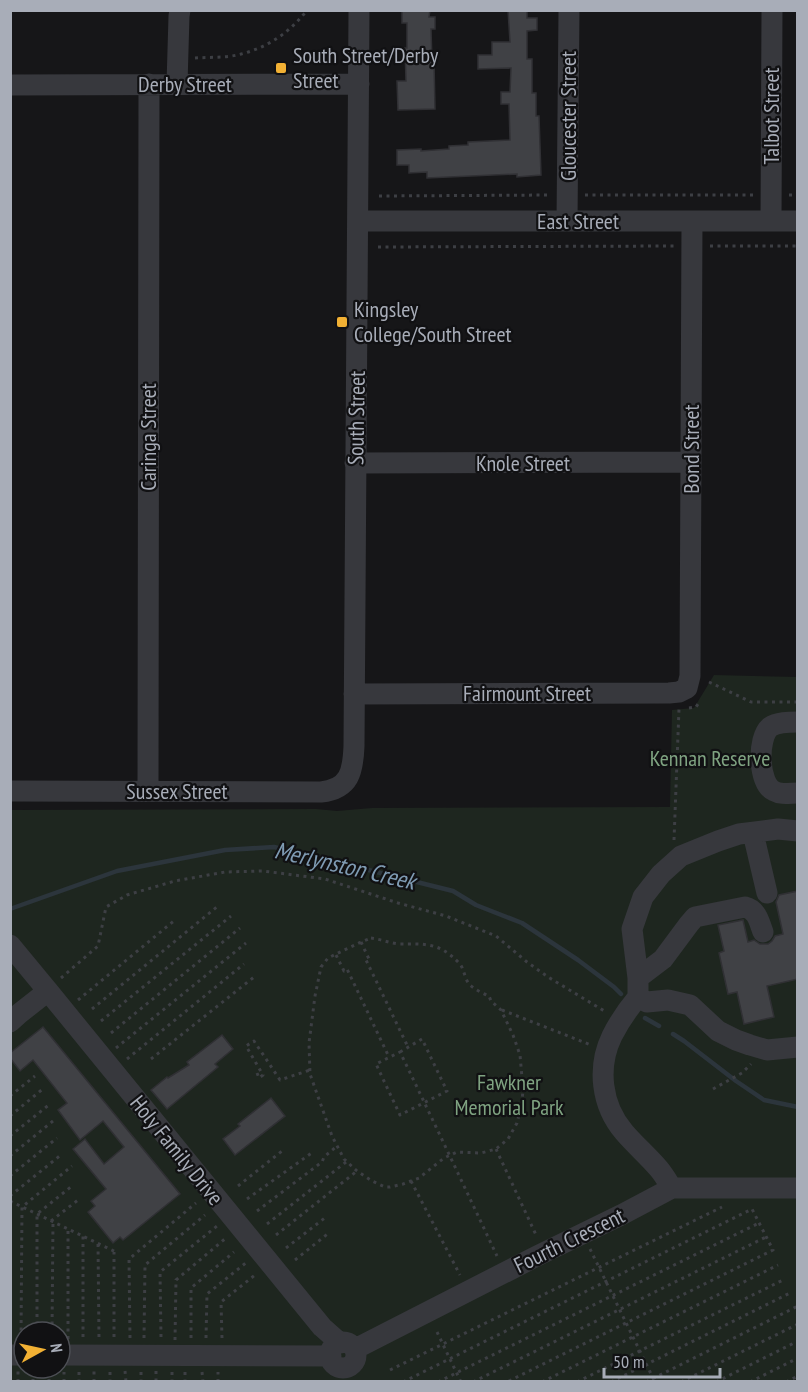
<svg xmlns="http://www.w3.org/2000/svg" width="808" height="1392" viewBox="0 0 808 1392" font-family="'PT Sans Narrow',sans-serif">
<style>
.green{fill:#1e261f;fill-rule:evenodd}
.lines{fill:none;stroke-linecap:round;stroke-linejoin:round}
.stream{stroke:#2c353c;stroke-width:4.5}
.building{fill:#404145;stroke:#303034;stroke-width:1.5}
.path{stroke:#3d3f44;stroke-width:3;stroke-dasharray:3 4.5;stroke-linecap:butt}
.minor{stroke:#37383d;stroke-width:21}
.poi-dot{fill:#f2b134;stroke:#111113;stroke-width:2}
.labels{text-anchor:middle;stroke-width:4.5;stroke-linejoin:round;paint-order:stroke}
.poi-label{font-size:22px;fill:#a8adb8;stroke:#111113;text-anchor:start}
.street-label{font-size:22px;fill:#a8adb8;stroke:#111113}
.park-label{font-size:22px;fill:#7fa381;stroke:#111113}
.water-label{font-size:24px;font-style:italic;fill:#7f9bb3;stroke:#111113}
</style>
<rect width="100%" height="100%" fill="#161618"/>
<path class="green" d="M714,675L797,677V1381H11L10,810L316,809L337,811L372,808L670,807L672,710L694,708ZM24,1332H60V1368H24Z"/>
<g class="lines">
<path class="stream" d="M10,909L117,871L225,850L258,848L274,847L296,852L453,891L476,905L522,923L578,960L614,987L621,994
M645,1018L659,1026
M673,1034L684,1041L736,1081L764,1100L798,1107"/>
</g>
<path class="building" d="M402,10H430L429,17H435V29H431L432,62H434L435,109L398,110L397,81H406L405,48H407V23H402Z
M508,10H527V18H537V30L527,31V59H532V93H536V116H539L541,175L517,177V174L427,178V172L409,173V165H397V150L421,149V151L449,149V146L468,145V142L510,140L509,104H501V92H510L511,68L478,69V55H492V42H510Z
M798,891V979L767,986L774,1017L744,1024L737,992L728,994L719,953L724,951L718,925L743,920L748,942L754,940L760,944H768L772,941L775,936L783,934L776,902L779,895Z
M43,1027L180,1194L123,1240L120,1237L113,1243L88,1212L95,1206L91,1201L106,1189L73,1149L85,1139L104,1164L124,1147L103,1121L80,1140L58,1110L67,1103L33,1060L20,1071L10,1058V1053Z
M222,1035L233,1049L215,1064L218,1067L167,1109L151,1090L167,1077L168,1078L189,1065L187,1062Z
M271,1098L285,1116L235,1155L223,1139L240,1126L238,1124Z"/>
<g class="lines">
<path class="path" d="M195,58C209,57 224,58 237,55C265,49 290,33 307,10
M585,195H755
M789,195H798
M379,196L551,195
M710,246H798
M378,247L674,246
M709,682L751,702H798
M689,708L696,707L700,701
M674,840L679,709
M371,938C380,939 389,943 399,944C425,944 439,942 459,963C464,968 464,977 469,984C474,989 482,993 489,996L491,1001L501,1010L513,1035L520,1055L523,1089L522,1102L517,1123L508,1139L496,1149L481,1153L457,1152L444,1158L419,1178L403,1184L390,1187H385L372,1181L357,1171L344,1159L332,1136L310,1074L309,1043L315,996L321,967L328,958L361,942Z
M361,942L369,959L366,960L408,1047
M336,955L344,971L347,969L389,1057
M61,978L98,946L106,907L127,895L175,881L225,872L263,871L325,879L398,903L446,916L496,936L527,962L548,977L606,1012
M78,1000L175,920
M92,1009L218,906
M502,1010L591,1045
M101,1021L231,916
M111,1033L240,928
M116,1048L246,943
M400,1052L422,1039L447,1091L400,1115L376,1064L400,1052C433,1120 465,1188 497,1256
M127,1059L244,964
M151,1059L254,977
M257,1073L259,1078L263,1075L246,1046L254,1041L280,1080L310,1070
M713,1089L742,1073L751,1064
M10,1096L35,1076
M10,1116L44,1088
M10,1136L50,1104
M496,1149L537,1237
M10,1156L53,1121
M10,1176L57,1138
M411,1181L460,1275
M238,1186L282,1151
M10,1196L62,1154
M247,1199L313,1152
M10,1201L118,1253
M257,1211L322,1162L324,1157L337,1146
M51,1221L78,1200
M267,1224L346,1162
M276,1235L357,1171
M98,1244L99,1339
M286,1248L326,1217
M590,1249L655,1382
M295,1260L330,1232
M37,1332V1214L72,1186
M52,1332L53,1221
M437,1332L461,1382
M83,1337V1236
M114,1337V1252
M161,1337L160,1272L217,1226
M21,1338L22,1207L72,1166
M130,1338L129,1259L196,1203
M144,1338L145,1265L205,1215
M191,1338V1288L234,1252
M206,1338L207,1294L247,1262
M222,1338L221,1302L255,1275
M68,1339V1229
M175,1340L176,1280L226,1238
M390,1370L722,1207
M125,1371L126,1382
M156,1371V1382
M79,1372V1382
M110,1372V1382
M141,1372V1382
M172,1372V1382
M185,1372V1382
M202,1372L203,1382
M18,1382V1371
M33,1382V1370
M49,1382V1368
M64,1382V1372
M94,1382V1371
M218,1382V1372
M403,1382L752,1209L773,1250L507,1382
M438,1382L759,1223
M473,1382L766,1237
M542,1382L778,1265
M577,1382L785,1279
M611,1382L792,1292
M646,1382L798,1306
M681,1382L798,1324
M716,1382L798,1341
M750,1382L798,1358
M786,1382L798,1376"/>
<path class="minor" d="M177,84L179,16L180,10
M10,85L359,84
M358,221H798
M567,221L569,10
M771,221L772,10
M355,463L691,462
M354,694L669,693L679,692L687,688L690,676L692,221
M798,722C789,722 777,722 770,727C757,738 758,784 774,791C781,795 790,793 798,793
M148,790L149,84
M10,791L321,792C350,789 353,771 354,746L359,10
M753,833L767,893
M10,945L48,991
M638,978L663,959L689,924L695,917L745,907C757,910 759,921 763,932
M638,997V978L632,929L643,897L661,874L681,856L718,841L739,834L778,829L798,831
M10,1022L20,1013L48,991L322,1327L340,1343
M672,1188C668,1182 664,1175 659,1169C648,1156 635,1145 624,1132C601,1105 597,1067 612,1036C619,1022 628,1009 638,997L647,1002L668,1000L690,1005L718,1031L736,1040L750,1045L767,1050L798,1047
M330 1355a13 13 0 1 1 26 0a13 13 0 1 1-26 0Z
M355,1349L539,1255L621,1215L672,1188H798
M10,1355H24
M60,1355L331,1356"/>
</g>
<g class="poi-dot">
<rect x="275" y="62" width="12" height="12" rx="3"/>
<rect x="336" y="316" width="12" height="12" rx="3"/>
</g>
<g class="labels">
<g class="poi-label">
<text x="293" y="63">South Street/Derby<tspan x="293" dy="25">Street</tspan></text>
<text x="354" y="317">Kingsley<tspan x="354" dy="25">College/South Street</tspan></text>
</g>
<g class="street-label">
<text x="185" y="92">Derby Street</text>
<text transform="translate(568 116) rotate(-90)" y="8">Gloucester Street</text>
<text transform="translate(771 116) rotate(-90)" y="8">Talbot Street</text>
<text x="578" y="229">East Street</text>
<text transform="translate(356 418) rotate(-89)" y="8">South Street</text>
<text transform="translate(148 437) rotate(-90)" y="8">Caringa Street</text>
<text transform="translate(691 449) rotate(-90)" y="8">Bond Street</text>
<text x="523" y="471">Knole Street</text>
<text x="527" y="701">Fairmount Street</text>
<text x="177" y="799">Sussex Street</text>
<text transform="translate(177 1150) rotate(51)" y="8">Holy Family Drive</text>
<text transform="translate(569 1240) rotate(-26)" y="8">Fourth Crescent</text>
</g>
<g class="park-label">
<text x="710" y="766">Kennan Reserve</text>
<text x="509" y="1090">Fawkner<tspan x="509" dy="25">Memorial Park</tspan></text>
</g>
<g class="water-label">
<text transform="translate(345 866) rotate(13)" y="8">Merlynston Creek</text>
</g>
</g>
<rect width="808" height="1392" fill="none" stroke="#a8adb8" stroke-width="24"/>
<g transform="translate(42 1350) rotate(82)"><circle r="28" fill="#111113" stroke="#4d4f55" stroke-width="1.5"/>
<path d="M0-4.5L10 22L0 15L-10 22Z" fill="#f2b134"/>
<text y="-9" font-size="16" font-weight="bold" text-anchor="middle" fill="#a8adb8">N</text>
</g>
<path d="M604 1368v9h116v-9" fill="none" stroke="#a8adb8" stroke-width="3"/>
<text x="613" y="1368" font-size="18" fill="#a8adb8" stroke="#111113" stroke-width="4.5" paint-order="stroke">50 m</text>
</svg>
